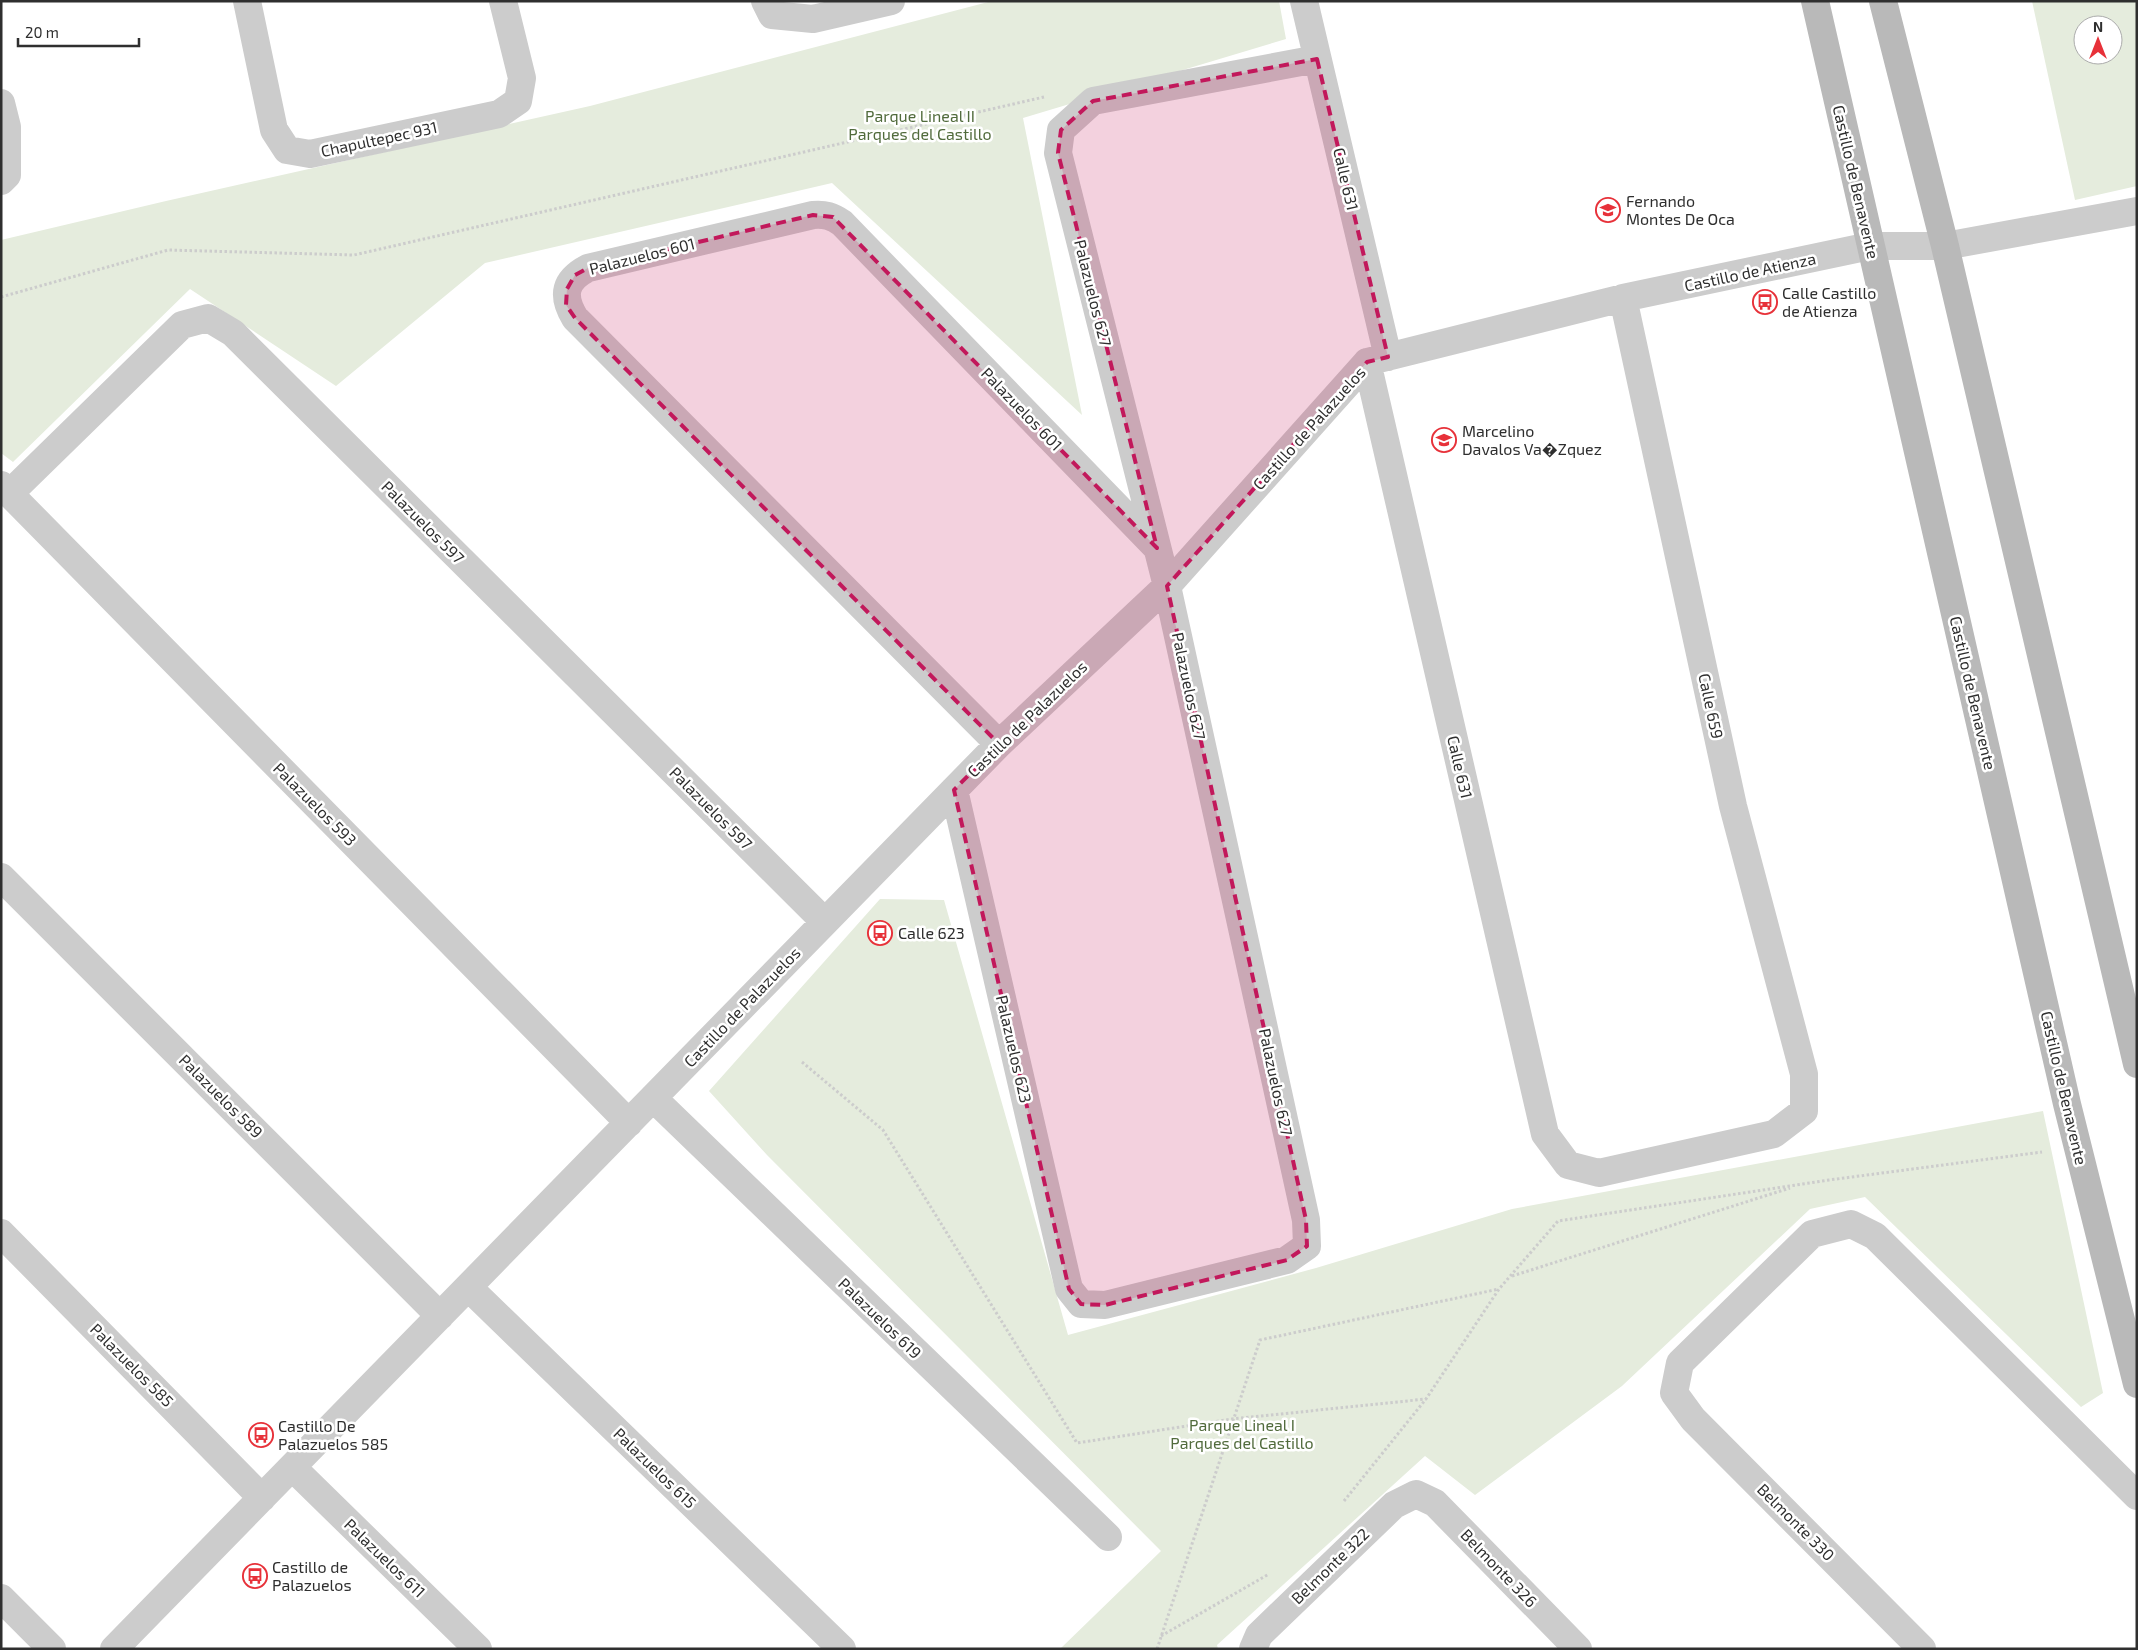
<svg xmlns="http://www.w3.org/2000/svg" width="2138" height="1650" viewBox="0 0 2138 1650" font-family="'Exo 2',sans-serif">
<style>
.green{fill:#e5ecdd;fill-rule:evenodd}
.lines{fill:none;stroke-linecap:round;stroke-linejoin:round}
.path{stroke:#ccc;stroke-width:3;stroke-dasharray:2.5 2.5;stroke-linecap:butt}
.street{stroke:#ccc;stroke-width:28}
.secondary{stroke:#b9b9b9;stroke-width:28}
.marked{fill:#c2185b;fill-opacity:0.2;stroke:#c2185b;stroke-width:4;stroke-dasharray:10 6;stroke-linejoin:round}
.labels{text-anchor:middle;stroke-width:5;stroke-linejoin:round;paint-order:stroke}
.park-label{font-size:16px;fill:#516b3c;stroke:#fff}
.street-label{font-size:16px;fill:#2f2f2f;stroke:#fff}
.poi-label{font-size:16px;fill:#2f2f2f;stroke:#fff;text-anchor:start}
</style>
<rect width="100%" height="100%" fill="#fff"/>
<path class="green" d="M992,1H1279L1286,39L1023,118L1082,415L832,183L485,263L336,386L190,289L13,462L1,453V240L166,201L590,106Z
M2032,1H2137V186L2075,200ZM2083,25H2113V55H2083Z
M880,899L944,900L1068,1335L1316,1268L1512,1209L2043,1111L2103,1393L2081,1407L1865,1197L1810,1209L1622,1386L1475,1495L1425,1456L1217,1645L1218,1649H1060L1161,1551L767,1155L709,1091Z"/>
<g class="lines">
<path class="path" d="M1,297L168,250L354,255L1044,97
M802,1062L883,1130L1077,1443L1232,1419L1426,1399L1499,1289L1558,1221L1829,1180L2042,1152
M1512,1276L1790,1188
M1344,1501L1426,1399
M1161,1636L1269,1574
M1157,1649L1260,1340L1499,1289"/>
<path class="street" d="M247,1L274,130L287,150L310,154L499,114L518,101L522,78L503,1
M765,1L772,15L813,19L891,1
M1304,1L1388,357
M1,103L7,127V175L1,181
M1367,362L1545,1134L1568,1165L1599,1173L1774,1134L1804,1111V1074L1733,806L1623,298
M1367,362L1623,298L1870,246H1945L2137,211
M1,485L629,1123
M9,494L182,325L208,318L233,333L825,922
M999,744L575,318C561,295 565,280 588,268L813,215C825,214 832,216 842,223L1157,548
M954,790L1069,1289L1081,1304L1105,1305L1287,1260L1307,1246L1306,1220L1167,586L1058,153L1061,130L1093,101L1317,59
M1,877L440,1316
M653,1098L1108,1537
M1,1233L262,1498
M468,1287L842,1649
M292,1467L478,1649
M1,1598L52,1649
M114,1649L999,744L1167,586L1367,362
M1253,1649L1259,1635L1394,1505L1416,1494L1435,1503L1578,1649
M1922,1649L1693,1419L1674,1393L1680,1363L1812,1234L1851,1224L1875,1236L2137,1496"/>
<path class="secondary" d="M1815,1L2067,1104L2137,1384
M1883,1L1945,246L2137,1064"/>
</g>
<path class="marked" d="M1317,59L1388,357L1367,362L1167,586L1306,1220L1307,1246L1287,1260L1105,1305L1081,1304L1069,1289L954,790L999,744L575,318L566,305L567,289L575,275L588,268L813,215L833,217L1157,548L1058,153L1061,130L1093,101Z"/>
<defs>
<symbol id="school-ring" viewBox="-11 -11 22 22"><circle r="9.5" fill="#fff" stroke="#e73139" stroke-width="1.5"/><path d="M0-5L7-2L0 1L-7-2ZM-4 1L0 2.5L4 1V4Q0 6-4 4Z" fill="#e73139"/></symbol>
<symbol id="bus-ring" viewBox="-11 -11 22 22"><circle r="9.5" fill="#fff" stroke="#e73139" stroke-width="1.5"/><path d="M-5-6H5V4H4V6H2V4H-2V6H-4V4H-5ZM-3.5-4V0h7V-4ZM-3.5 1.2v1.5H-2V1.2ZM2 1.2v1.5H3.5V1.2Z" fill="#e73139"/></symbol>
</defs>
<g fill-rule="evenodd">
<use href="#school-ring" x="1594" y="196" width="28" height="28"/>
<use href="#bus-ring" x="1751" y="288" width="28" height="28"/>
<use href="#school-ring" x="1430" y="426" width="28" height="28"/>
<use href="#bus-ring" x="866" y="919" width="28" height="28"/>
<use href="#bus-ring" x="247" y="1421" width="28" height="28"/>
<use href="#bus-ring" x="241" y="1562" width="28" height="28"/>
</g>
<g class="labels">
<g class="park-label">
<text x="920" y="122">Parque Lineal II<tspan x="920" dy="18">Parques del Castillo</tspan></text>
<text x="1242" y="1431">Parque Lineal I<tspan x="1242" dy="18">Parques del Castillo</tspan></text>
</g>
<g class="street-label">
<text transform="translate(379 139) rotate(-12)" y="6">Chapultepec 931</text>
<text transform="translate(1346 179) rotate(77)" y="6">Calle 631</text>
<text transform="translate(1856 182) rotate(77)" y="6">Castillo de Benavente</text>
<text transform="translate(642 256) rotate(-14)" y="6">Palazuelos 601</text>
<text transform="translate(1750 272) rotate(-12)" y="6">Castillo de Atienza</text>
<text transform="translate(1093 293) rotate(76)" y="6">Palazuelos 627</text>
<text transform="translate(1022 409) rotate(46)" y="6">Palazuelos 601</text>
<text transform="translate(1309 428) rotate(-48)" y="6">Castillo de Palazuelos</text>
<text transform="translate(423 522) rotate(45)" y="6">Palazuelos 597</text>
<text transform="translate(1189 686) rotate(78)" y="6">Palazuelos 627</text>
<text transform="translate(1973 693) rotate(77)" y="6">Castillo de Benavente</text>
<text transform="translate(1711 706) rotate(78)" y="6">Calle 659</text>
<text transform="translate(1027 719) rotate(-44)" y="6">Castillo de Palazuelos</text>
<text transform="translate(1460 767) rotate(77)" y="6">Calle 631</text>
<text transform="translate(315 804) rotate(45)" y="6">Palazuelos 593</text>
<text transform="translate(711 808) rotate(45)" y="6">Palazuelos 597</text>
<text transform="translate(742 1007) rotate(-46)" y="6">Castillo de Palazuelos</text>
<text transform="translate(1014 1049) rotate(77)" y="6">Palazuelos 623</text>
<text transform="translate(1276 1082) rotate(78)" y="6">Palazuelos 627</text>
<text transform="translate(2064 1088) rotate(77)" y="6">Castillo de Benavente</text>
<text transform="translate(221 1096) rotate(45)" y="6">Palazuelos 589</text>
<text transform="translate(880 1318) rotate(44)" y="6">Palazuelos 619</text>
<text transform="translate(132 1365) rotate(45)" y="6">Palazuelos 585</text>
<text transform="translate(655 1468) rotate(44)" y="6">Palazuelos 615</text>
<text transform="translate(1796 1522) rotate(45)" y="6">Belmonte 330</text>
<text transform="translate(385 1558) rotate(44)" y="6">Palazuelos 611</text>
<text transform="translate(1330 1566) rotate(-44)" y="6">Belmonte 322</text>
<text transform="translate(1499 1568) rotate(46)" y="6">Belmonte 326</text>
</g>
<g class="poi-label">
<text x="1626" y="207">Fernando<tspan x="1626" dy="18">Montes De Oca</tspan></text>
<text x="1782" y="299">Calle Castillo<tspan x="1782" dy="18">de Atienza</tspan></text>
<text x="1462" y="437">Marcelino<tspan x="1462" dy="18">Davalos Va�Zquez</tspan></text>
<text x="898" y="939">Calle 623</text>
<text x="278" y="1432">Castillo De<tspan x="278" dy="18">Palazuelos 585</tspan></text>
<text x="272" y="1573">Castillo de<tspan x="272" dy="18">Palazuelos</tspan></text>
</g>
</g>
<rect width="2138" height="1650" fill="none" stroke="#2f2f2f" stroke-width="5"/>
<g transform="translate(2098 40)"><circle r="24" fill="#ffffff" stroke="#acacac"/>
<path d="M0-4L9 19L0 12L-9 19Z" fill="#e73139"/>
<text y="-8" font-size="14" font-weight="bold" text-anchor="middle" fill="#2f2f2f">N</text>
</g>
<path d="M18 38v8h121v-8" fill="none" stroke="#2f2f2f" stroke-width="2.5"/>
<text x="25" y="38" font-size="15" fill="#2f2f2f" stroke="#ffffff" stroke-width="4" paint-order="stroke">20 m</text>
</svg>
